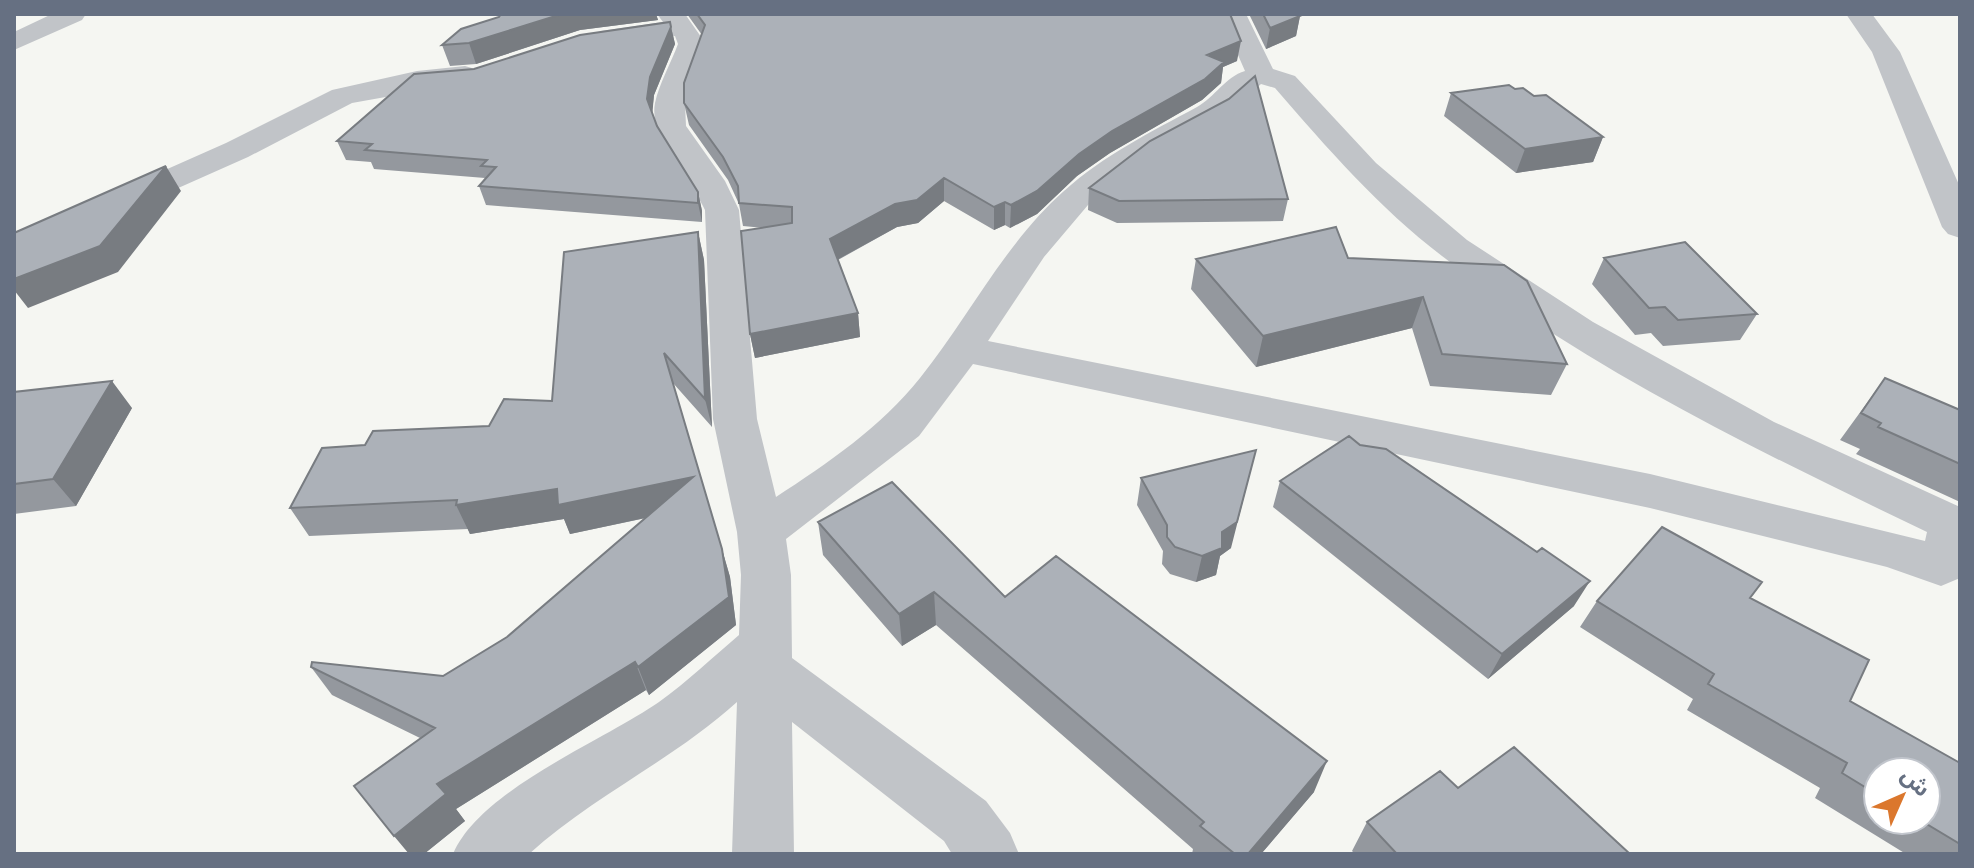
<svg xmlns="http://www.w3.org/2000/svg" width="1974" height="868" viewBox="0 0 1974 868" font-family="Montserrat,'Noto Sans Arabic',sans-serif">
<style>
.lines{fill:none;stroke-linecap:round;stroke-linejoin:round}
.minor{fill:#c1c4c8;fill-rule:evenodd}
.wall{fill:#94989e;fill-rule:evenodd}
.shaded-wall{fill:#787c81}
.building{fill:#acb1b8;stroke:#787c81;stroke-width:2}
</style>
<rect width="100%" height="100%" fill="#f5f6f2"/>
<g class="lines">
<path class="minor" d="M52,14H86L82,20L14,50V32Z
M657,14H685L706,44L685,104L686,126L725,181L739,210L757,419L776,497C828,463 881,427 920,378C969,317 1005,243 1064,191C1104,155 1151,132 1197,107C1215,97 1225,77 1245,71L1220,14H1246L1273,69L1295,76L1376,163L1467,240L1593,322L1774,422L1960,507V578L1941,586L1887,567L1650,508L973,364L919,436L786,539L791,575L792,658L986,801L1010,833L1019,854H952L944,841L792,722L794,854H732L737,702C673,760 593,796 529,854H453C480,790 601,742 659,702C687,682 713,657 739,635L741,575L737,532L713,419L705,210C690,178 648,137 655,103C659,84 671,63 678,44L675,36L611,45L601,43L597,37L601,31L663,22ZM1261,84L1275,88C1327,148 1379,208 1442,256C1590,370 1760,452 1927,532L1925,541L1650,474L988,341L1044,257L1088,205L1146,160L1224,117Z
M1846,14H1872L1900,52L1960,187V238L1948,234L1942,227L1872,52Z
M465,66L475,69L479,75L475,81L352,103L248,157L14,261V237L226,143L332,90L417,71Z"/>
</g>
<path class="wall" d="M501,14H656L658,20L580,30L476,64L450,66L442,45L499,17Z
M687,14H1230L1237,61L1223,67L1221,83L1202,100L1110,153L1077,176L1037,214L1010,228L1005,225L994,230L944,201L918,223L897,227L838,260L858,313L860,337L755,358L750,334L764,228L743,226L739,204L728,180L689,125L684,103L702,35Z
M1249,14H1298L1300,16L1296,36L1266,49Z
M671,27L675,44L654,95L652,112L657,126L698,192L702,211V222L486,205L479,186L485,178L374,169L371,162L346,160L337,141L474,69Z
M1515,89L1534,96L1603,137L1593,162L1516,173L1444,116L1451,93Z
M1089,188L1288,199L1283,221L1117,223L1088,210Z
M698,232L704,260L712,427L673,383L730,577L736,625L649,695L646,690L456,809L465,821L424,854H409L420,738L332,695L311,667L443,676L507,637L646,518L570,534L564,519L470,534L468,529L309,536L290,508L365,445L489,426L552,401Z
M1348,258L1567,364L1551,395L1430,386L1412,328L1256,367L1191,289L1196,259Z
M1604,258L1757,314L1740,340L1663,346L1651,333L1635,335L1592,284Z
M1885,378L1960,410V502L1856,454L1860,449L1840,440Z
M14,392L132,408L76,506L14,514Z
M1141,478L1231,548L1220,556L1216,575L1196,582L1170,574L1162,564L1163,551L1137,505Z
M1280,481L1574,606L1488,679L1273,507Z
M818,522L1005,597L1314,792L1261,854H1192L1193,849L936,625L902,646L823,555Z
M1750,598L1850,701L1960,763V854H1906L1815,798L1820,788L1687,710L1693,699L1580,627L1597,601ZM1878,772L1926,820H1878Z
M1458,788L1630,854H1355L1352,851L1367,822Z"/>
<path class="shaded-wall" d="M562,14H656L658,20L580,30L476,64L469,43Z
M1300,16L1296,36L1266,49L1270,28Z
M671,27L675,44L654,95L652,117L647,99L650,77Z
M1241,41L1237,61L1223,67L1221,83L1202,100L1110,153L1077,176L1037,214L1010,228L1011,205L1207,55Z
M1603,137L1593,162L1516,173L1525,149Z
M166,166L181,191L118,272L28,308L14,290V279Z
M944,178V201L918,223L897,227L833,262L830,239Z
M698,192L702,211V222L698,203Z
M1005,202V225L994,230V207Z
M698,232L704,260L712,427L705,399Z
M1423,297L1412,328L1256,367L1263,336Z
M858,313L860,337L755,358L750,334Z
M112,381L132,408L76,506L53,479Z
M1256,450L1231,548L1220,556L1216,575L1196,582L1202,556L1222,532Z
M693,477L701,506L570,534L564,519L470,534L456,505L557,489Z
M722,549L730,577L736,625L649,695L638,667Z
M1590,581L1574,606L1488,679L1502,654Z
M934,592L936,625L902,646L899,614Z
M635,662L646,690L456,809L465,821L424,854H409L394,836L437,784Z
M1327,761L1314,792L1261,854H1248Z"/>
<path class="building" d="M501,14H562L469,43L442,45L461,29L499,17Z
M697,14H1230L1241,41L1207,55L1224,62L1205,79L1112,131L1079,154L1037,191L1011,205L1005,202L994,207L944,178L917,200L895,204L830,239L858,313L750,334L741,231L792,223V207L739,203L738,186L723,157L684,103V83L705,25Z
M1263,14H1298L1300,16L1270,28Z
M670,22L671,27L650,77L647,99L657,126L698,192V203L479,186L496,167L481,166L487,160L365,150L372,144L337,141L414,74L474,69L580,35Z
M1255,76L1288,199L1119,201L1089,188L1150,141L1229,99Z
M1509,85L1515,89L1523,88L1534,96L1546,95L1603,137L1525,149L1451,93Z
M166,166L100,246L14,279V233Z
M1336,227L1348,258L1504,265L1527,281L1567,364L1442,354L1423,297L1263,336L1196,259Z
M698,232L705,399L664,353L722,549L729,597L638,667L635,662L437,784L446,794L394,836L354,786L435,728L311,667L312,662L443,676L507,637L693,477L558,505L557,489L456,505L457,500L290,508L322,448L365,445L373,431L489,426L504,399L552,401L564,252Z
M1685,242L1757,314L1678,320L1665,307L1649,308L1604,258Z
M1885,378L1960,410V464L1878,427L1881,423L1861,413Z
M112,381L53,479L14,484V392Z
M1349,436L1360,445L1386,449L1537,552L1542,548L1590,581L1502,654L1280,481Z
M1256,450L1237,522L1222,532V548L1202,556L1175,547L1167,537V525L1141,478Z
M892,482L1005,597L1056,556L1327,761L1248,854H1235L1200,826L1204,822L934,592L899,614L818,522Z
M1662,527L1762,582L1750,598L1869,660L1850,701L1960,763V844L1920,820H1926V772H1878V795L1842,773L1847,763L1708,684L1714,674L1597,601Z
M1514,747L1630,854H1397L1367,822L1440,771L1458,788Z"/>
<rect width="1974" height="868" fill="none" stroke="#667082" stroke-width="32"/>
<g transform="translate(1902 796) rotate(45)"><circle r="38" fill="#ffffff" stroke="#c2c6cd" stroke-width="2"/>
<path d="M0-6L14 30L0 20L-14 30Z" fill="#db772d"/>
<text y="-12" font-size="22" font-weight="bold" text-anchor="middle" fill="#667082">ش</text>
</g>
</svg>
